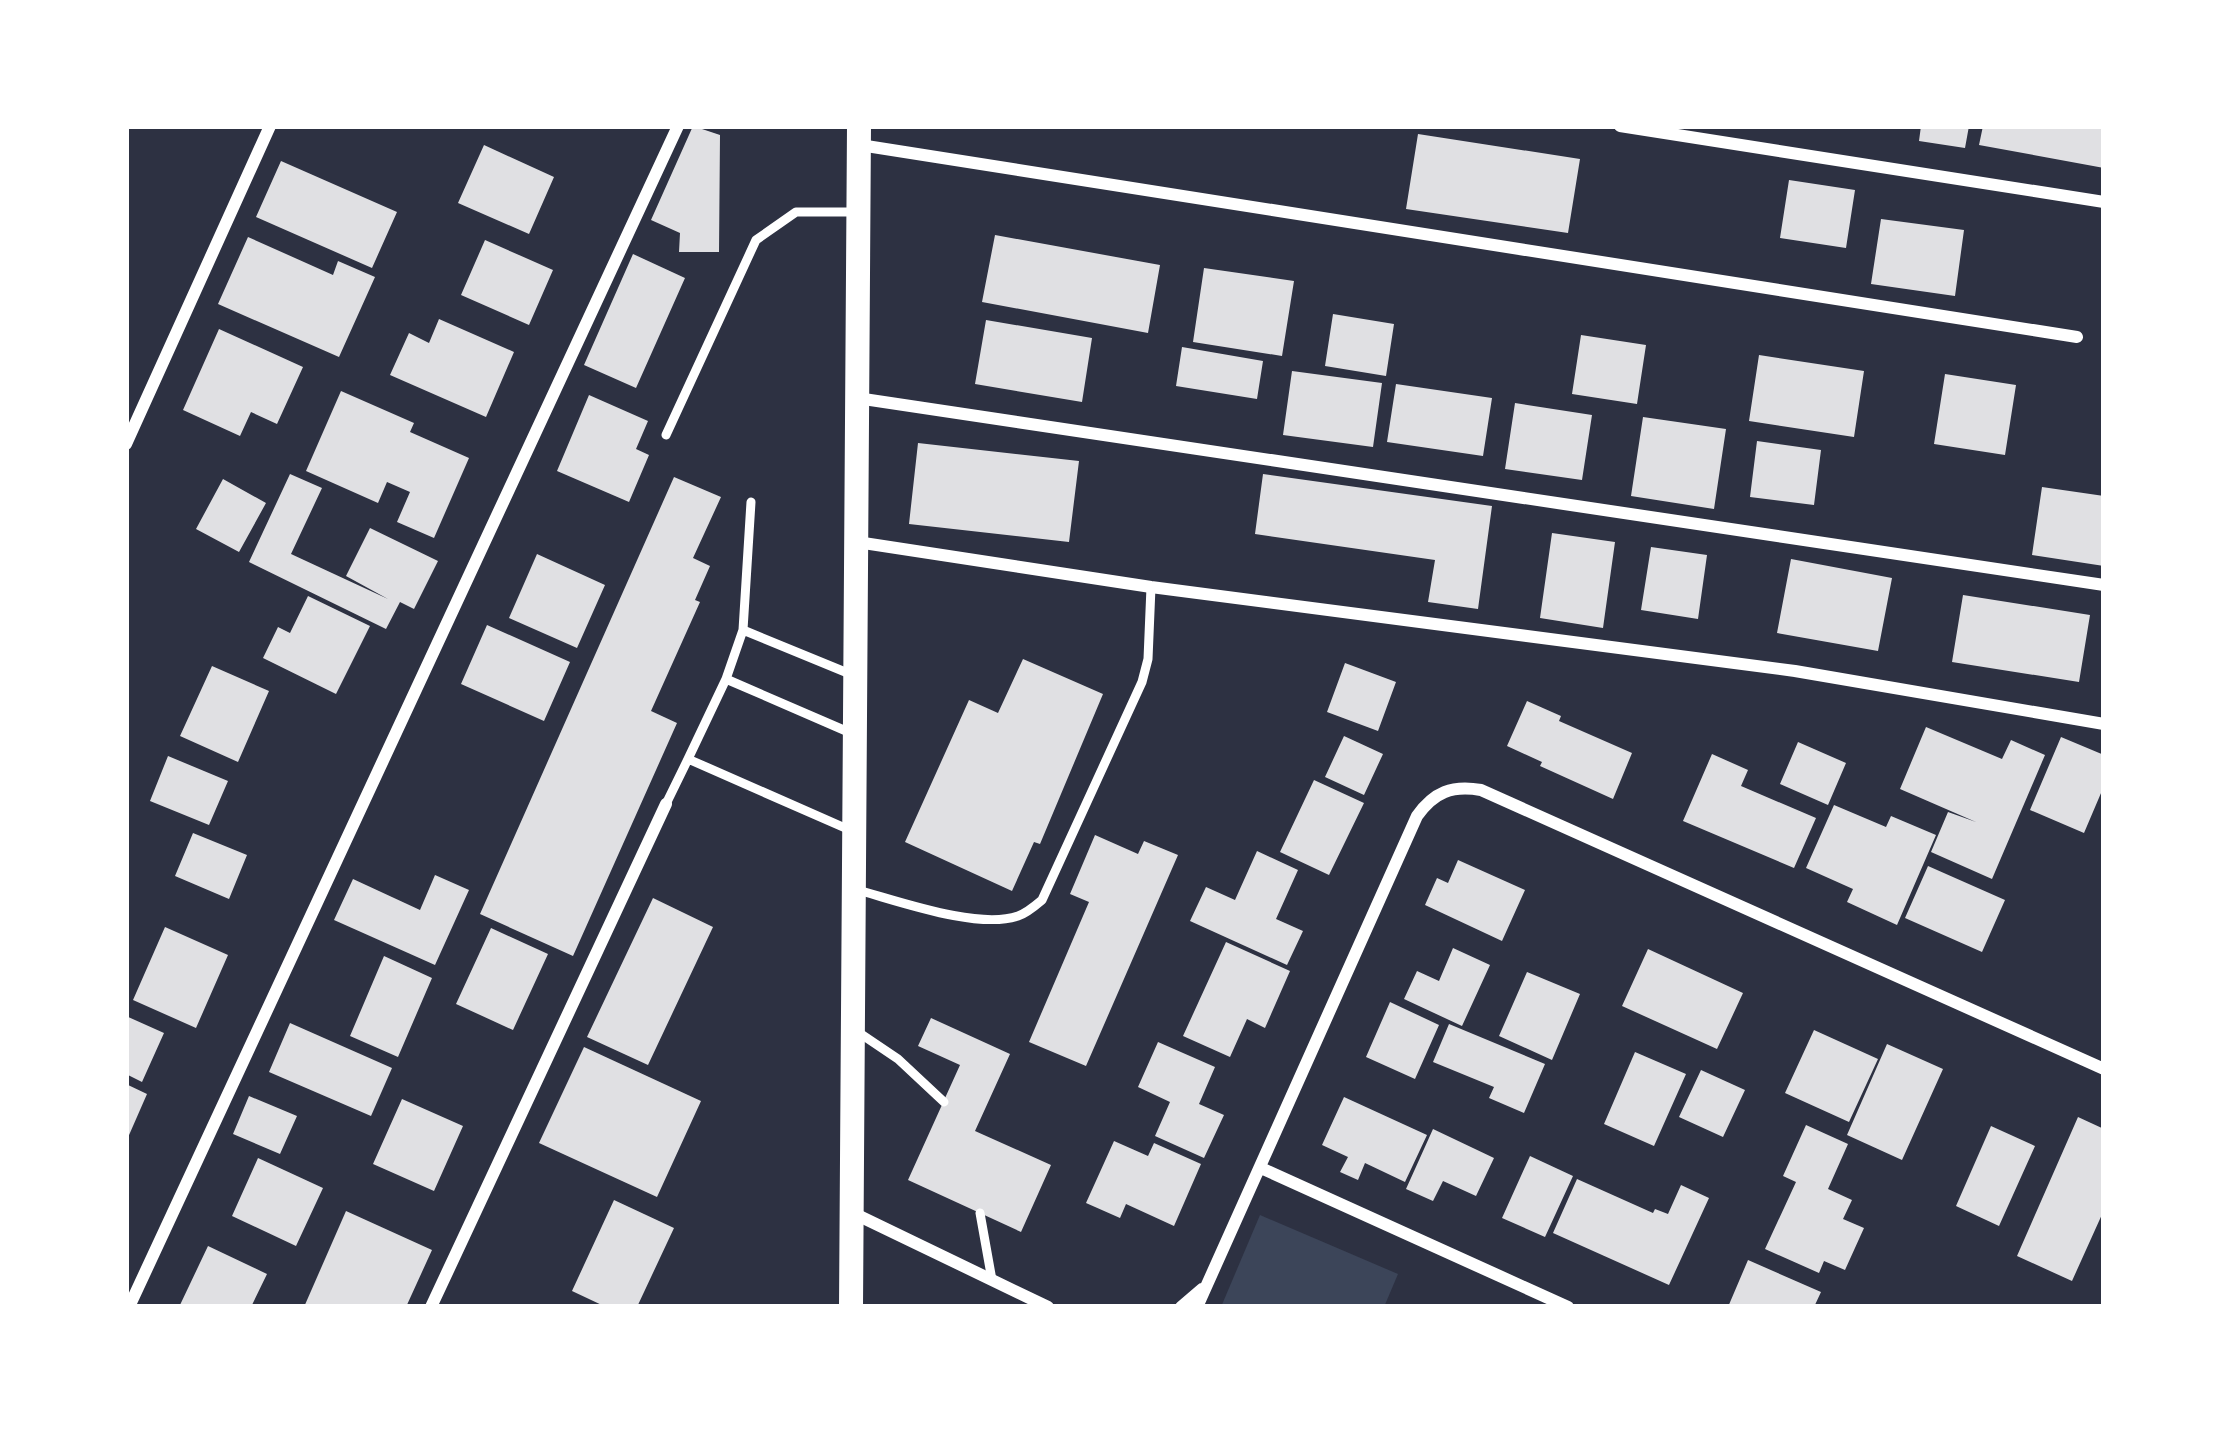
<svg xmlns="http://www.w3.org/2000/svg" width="2230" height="1433" viewBox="0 0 2230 1433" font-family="'Noto Serif',serif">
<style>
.green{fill:#3c4559}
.building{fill:#e0e0e3}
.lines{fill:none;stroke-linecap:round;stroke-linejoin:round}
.service{stroke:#fff;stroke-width:9}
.minor{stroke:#fff;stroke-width:12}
.secondary{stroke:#fff;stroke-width:24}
</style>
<rect width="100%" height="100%" fill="#2d3142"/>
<path class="green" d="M1260,1215L1398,1274L1384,1307H1221Z"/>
<path class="building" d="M693,126L720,135L719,252H679L680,233L651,220Z
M1921,126H1969L1965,148L1919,141Z
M1983,126H2104V168L1979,145Z
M1418,134L1580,159L1568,233L1406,209Z
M484,145L554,177L529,234L458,203Z
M281,161L397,212L372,268L256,217Z
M1789,180L1855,190L1846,248L1780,238Z
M1881,219L1964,230L1955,296L1871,284Z
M995,235L1160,265L1148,333L982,302Z
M248,237L333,275L338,261L375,277L339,357L218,304Z
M485,240L553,270L529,325L461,295Z
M633,254L685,278L636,388L584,365Z
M1204,268L1294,281L1282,356L1193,342Z
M1333,314L1394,324L1386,376L1325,366Z
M439,319L514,352L486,417L390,375L409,333L429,343Z
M986,320L1092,338L1082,402L975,384Z
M219,329L303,367L277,424L251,412L240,436L183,410Z
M1581,335L1646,345L1637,404L1572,394Z
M1182,347L1263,361L1257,399L1176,386Z
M1759,355L1864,371L1854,437L1749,421Z
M1292,371L1382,383L1373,447L1283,435Z
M1945,374L2016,385L2005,455L1934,444Z
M1396,384L1492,398L1483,456L1387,442Z
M341,391L414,423L410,432L469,458L434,538L397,522L410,492L387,482L378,503L306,471Z
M589,395L648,421L636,449L649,455L629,502L557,471Z
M1515,403L1592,415L1582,480L1505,469Z
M1643,417L1726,429L1714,509L1631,496Z
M1757,441L1821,450L1814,505L1750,497Z
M918,443L1079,461L1069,542L909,524Z
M290,474L322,488L291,554L388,599L346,576L370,528L438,561L414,609L400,602L386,629L249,562Z
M1263,474L1492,506L1478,609L1428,602L1435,560L1255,534Z
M674,477L721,497L693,558L710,566L695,600L700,602L651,711L677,723L573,956L480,914Z
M223,479L266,503L239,552L196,529Z
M2042,487L2104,496V566L2032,555Z
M1552,533L1615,542L1603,628L1540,618Z
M1651,547L1707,555L1698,619L1641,610Z
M537,554L605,585L577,648L509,618Z
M1791,559L1892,578L1878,651L1777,633Z
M1963,595L2090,615L2079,682L1952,662Z
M308,596L370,626L336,694L263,658L278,627L290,633Z
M487,625L570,662L544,721L461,684Z
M1023,659L1103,694L1040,844L1034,842L1012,891L905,842L969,700L998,713Z
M1345,663L1396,682L1378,731L1327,712Z
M212,666L269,691L238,762L180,736Z
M1527,701L1561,716L1559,721L1632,753L1613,799L1540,766L1542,762L1507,746Z
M1926,727L2002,759L2011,740L2045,755L1992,879L1931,852L1948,812L1976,822L1900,789Z
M1344,736L1383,754L1364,795L1325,777Z
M2061,737L2104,755V786L2084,833L2030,810Z
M1798,742L1846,763L1828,805L1780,784Z
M1712,754L1748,770L1741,786L1816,818L1794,868L1683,821Z
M168,756L228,781L209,825L150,801Z
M1314,780L1364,803L1329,875L1280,852Z
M1834,805L1886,827L1891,816L1936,835L1897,925L1847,902L1853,889L1806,868Z
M193,833L247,855L229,899L175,876Z
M1095,835L1138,854L1144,841L1178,855L1086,1066L1029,1042L1089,902L1070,894Z
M1257,851L1298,870L1276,919L1303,931L1287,965L1190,921L1206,887L1235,900Z
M1458,860L1525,890L1502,941L1425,905L1437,878L1448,883Z
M1928,866L2005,900L1982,952L1905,918Z
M435,875L469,890L435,965L334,920L353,879L420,910Z
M653,898L713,927L648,1065L587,1037Z
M165,927L228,955L196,1028L133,1000Z
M491,928L548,954L513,1030L456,1004Z
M1226,942L1290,971L1265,1028L1247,1019L1230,1057L1183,1036Z
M1453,948L1490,965L1462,1026L1404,999L1417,971L1439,981Z
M1648,949L1743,993L1717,1049L1622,1006Z
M384,956L432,978L398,1057L350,1036Z
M1527,972L1580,994L1552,1060L1499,1036Z
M1390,1002L1439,1025L1415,1079L1366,1057Z
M126,1016L164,1033L142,1082L126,1074Z
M931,1018L1010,1054L975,1131L1051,1165L1021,1232L908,1180L960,1065L918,1046Z
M290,1023L392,1068L371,1116L269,1072Z
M1449,1024L1545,1064L1524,1113L1489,1098L1494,1087L1433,1062Z
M1814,1030L1878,1059L1849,1122L1785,1093Z
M1158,1042L1215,1067L1199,1104L1224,1115L1204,1158L1155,1136L1170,1102L1138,1087Z
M1887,1044L1943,1069L1902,1160L1847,1135Z
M584,1047L701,1101L657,1197L539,1143Z
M1635,1052L1686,1074L1654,1146L1604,1124Z
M1701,1070L1745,1090L1723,1137L1679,1117Z
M126,1084L147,1094L126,1142Z
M249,1096L297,1116L280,1154L233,1134Z
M1344,1097L1427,1135L1405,1182L1365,1163L1358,1180L1340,1172L1348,1157L1322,1145Z
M402,1099L463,1126L434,1191L373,1164Z
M2078,1117L2104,1129V1210L2072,1281L2017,1256Z
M1806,1125L1848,1144L1828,1189L1852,1200L1843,1219L1864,1228L1845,1270L1824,1261L1819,1273L1765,1249L1796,1182L1783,1176Z
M1991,1126L2035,1146L1999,1226L1956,1206Z
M1433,1129L1494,1158L1476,1196L1443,1181L1433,1201L1406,1189Z
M1114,1141L1148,1156L1154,1143L1201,1164L1174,1226L1126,1204L1120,1218L1086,1203Z
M1530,1156L1573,1176L1545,1237L1502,1218Z
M258,1158L323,1188L296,1246L232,1216Z
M1577,1179L1653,1213L1655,1209L1668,1214L1681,1185L1709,1198L1669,1285L1553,1233Z
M614,1200L674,1228L637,1307H606L572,1291Z
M346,1211L432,1250L406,1307H304Z
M208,1246L267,1274L251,1307L180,1305Z
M1748,1260L1821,1292L1814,1307H1728Z"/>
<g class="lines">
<path class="service" d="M666,435L756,240L796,212H853
M743,630L855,676
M726,679L853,734
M688,759L726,679L743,630L751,502
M666,804L688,759L852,831
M854,889C896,900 977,930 1018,916C1027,913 1035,906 1042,900L1142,682L1148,659L1151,587
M855,1030L898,1059L944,1102
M980,1213L992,1280"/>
<path class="minor" d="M1620,126L2104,202
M860,145L2077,337
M857,398L2104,585
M126,444L270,126
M857,542L1151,587L1795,671L2104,724
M1261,1168L1568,1307
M853,1213L1048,1307
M129,1307L678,126
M431,1307L666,804
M1181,1307L1202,1289
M1197,1307L1417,816C1434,792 1452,785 1481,790L2104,1069"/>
<path class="secondary" d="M851,1307L859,126"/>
</g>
<rect width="2230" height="1433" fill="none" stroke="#ffffff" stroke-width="258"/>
</svg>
